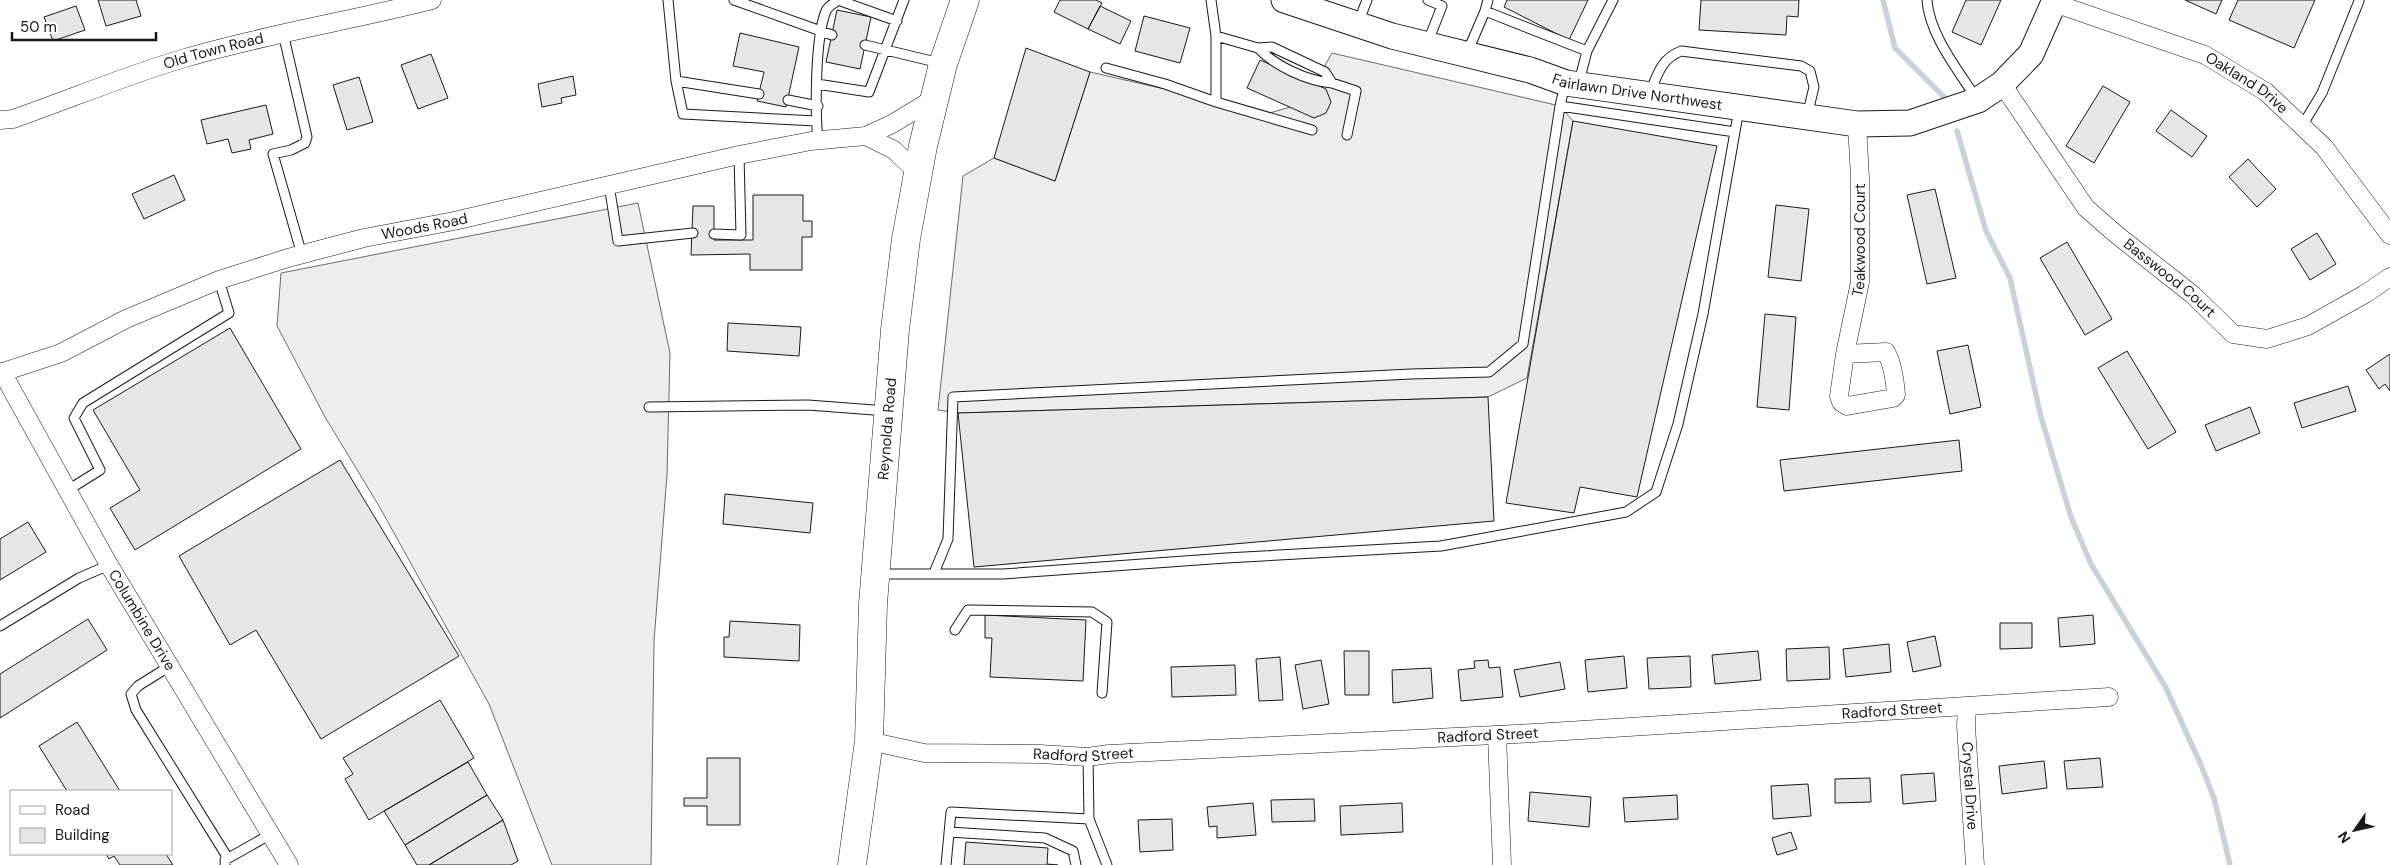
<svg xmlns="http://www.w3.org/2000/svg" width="2390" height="865" viewBox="0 0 2390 865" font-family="'DM Sans',sans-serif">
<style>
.parking{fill:#ededed;stroke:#6a6a6a}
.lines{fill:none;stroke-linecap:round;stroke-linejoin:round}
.stream{stroke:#c6d2dc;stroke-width:5.5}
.building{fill:#e6e6e6;stroke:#1a1a1a}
.lane-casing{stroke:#1a1a1a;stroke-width:11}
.street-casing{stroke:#1a1a1a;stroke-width:19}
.secondary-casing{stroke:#1a1a1a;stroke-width:27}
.primary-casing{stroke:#1a1a1a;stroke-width:29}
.lane{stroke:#fff;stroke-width:9}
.street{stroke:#fff;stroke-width:18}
.secondary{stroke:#fff;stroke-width:25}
.primary{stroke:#fff;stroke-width:28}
.labels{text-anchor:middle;stroke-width:4;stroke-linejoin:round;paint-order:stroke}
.street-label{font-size:15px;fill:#1a1a1a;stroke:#fff}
</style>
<rect width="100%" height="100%" fill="#fff"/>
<path class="parking" d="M1332,53L1560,106L1573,121L1527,378L1488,397L958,413L938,410L963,176L994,158L1055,181L1090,72L1270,113L1300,104L1315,83Z
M638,203L670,353L667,475L654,641L651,865H552L489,704L379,506L325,417L277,326L281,273Z"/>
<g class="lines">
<path class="stream" d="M1883,0L1895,48L1945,98
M1957,131L1986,231L2010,278L2041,417L2071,517L2091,564L2166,688L2201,765L2214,798L2230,865"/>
</g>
<path class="building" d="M98,0H136L141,16L106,26Z
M1060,0H1096L1102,3L1088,29L1054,12Z
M1507,0H1588L1569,40L1504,7Z
M1701,0H1799L1798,17L1787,16L1786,35L1699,30Z
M1966,0H2001L1981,45L1952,32Z
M2185,0H2222L2216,14Z
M2238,0H2315L2294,48L2229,20Z
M76,6L85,30L53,41L44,17Z
M1100,6L1131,21L1120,44L1088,29Z
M837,10L871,17L860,69L826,62Z
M1144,16L1190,28L1180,63L1135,51Z
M740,33L799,47L786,107L757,101L764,72L733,66Z
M1026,48L1090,72L1055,181L994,158Z
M431,54L448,98L418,109L401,65Z
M1260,60L1326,89L1331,102L1326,113L1314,118L1247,88Z
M573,76L576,95L561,98L562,103L542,107L538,84Z
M359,77L373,122L347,130L333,85Z
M2103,86L2130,102L2094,163L2066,146Z
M266,105L273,134L249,140L251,149L232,153L228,139L207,144L201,120Z
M2171,110L2207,136L2192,157L2156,131Z
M1573,121L1717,146L1637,497L1580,487L1574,513L1506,503Z
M2248,159L2276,189L2257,207L2229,177Z
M174,175L185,200L144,219L132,194Z
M1935,189L1956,278L1927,284L1907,195Z
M753,195H803V221H812V237H802V270H750V254L691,255L693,206H714V240H753Z
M1776,205L1809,209L1801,281L1768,277Z
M2317,233L2336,264L2310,280L2291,249Z
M2067,242L2112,319L2085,335L2040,258Z
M1765,314L1796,317L1789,410L1757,407Z
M728,323L801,327L799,356L727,351Z
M230,328L301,449L135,550L110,508L140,490L93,410Z
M1968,345L1981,407L1950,414L1937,351Z
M2127,351L2176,432L2148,449L2098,368Z
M2390,354V391L2385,384L2379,389L2366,370Z
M2348,386L2356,411L2302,428L2294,403Z
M1488,397L1494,521L974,567L958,413Z
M2250,407L2260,433L2216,451L2205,425Z
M1959,440L1962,471L1784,491L1780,460Z
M340,460L459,656L321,739L256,630L230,645L179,556Z
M725,494L813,503L810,533L723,524Z
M28,522L46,552L0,580V539Z
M985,615L1086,620L1083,681L990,677L992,638H985Z
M2093,615L2095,644L2060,647L2058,618Z
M88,619L107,650L0,718V674Z
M730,621L800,625L799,661L724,657V637H729Z
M2000,623H2032V648L2000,649Z
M1935,636L1941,666L1913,672L1907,642Z
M1889,644L1891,672L1846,677L1843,649Z
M1829,647L1830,679L1787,681L1786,649Z
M1344,651H1369V695H1345Z
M1758,651L1761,680L1715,684L1712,655Z
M1624,656L1627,688L1588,692L1585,660Z
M1690,656L1691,687L1649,689L1647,658Z
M1280,657L1283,700L1259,701L1256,659Z
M1321,660L1329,704L1303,709L1295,665Z
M1488,660L1489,668L1500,667L1503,697L1461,701L1458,670L1475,668L1474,661Z
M1560,662L1565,689L1520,697L1514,670Z
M1235,665L1236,695L1172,697L1171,667Z
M1431,668L1433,698L1393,703L1392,670Z
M440,700L474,758L369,820L345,779L353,774L343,758Z
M77,722L120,791H67L39,746Z
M707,758H740V825H707V806H684V798H707Z
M2100,758L2103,787L2067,789L2064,761Z
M2044,761L2047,788L2002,794L1999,766Z
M468,762L487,795L405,845L384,811Z
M1934,773L1936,801L1903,804L1901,775Z
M1870,778L1871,802L1835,803V779Z
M1808,784L1811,816L1773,819L1771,786Z
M1530,792L1591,797L1589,827L1528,821Z
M487,795L503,820L429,865H417L405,845Z
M1677,795L1678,819L1625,822L1623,798Z
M1314,799L1315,821L1272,822L1271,800Z
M1253,803L1256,835L1217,838V826L1209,827L1207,807Z
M1402,803L1403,832L1341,835L1340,806Z
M1172,819L1173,850L1140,852L1138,820Z
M503,820L518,861L511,865H429Z
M1791,832L1797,849L1777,855L1772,838Z
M966,842L1048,848L1047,864L1058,865H964Z
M106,854H166L173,865H120L114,856L109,859Z"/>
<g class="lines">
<defs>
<path id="lane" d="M668,0L676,81L683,114L816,121
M734,0L832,35
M838,0L897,21
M1211,0L1216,36V102L1312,130
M1927,0C1929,34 1958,70 1976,98
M1485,11L1488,0
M1358,23L1367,0
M283,33L307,137L305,143L291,150L273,154L302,255
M1216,36L1258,48L1272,47L1325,72L1332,83L1356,91L1347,135
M1427,44L1442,6L1428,0
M865,45L940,63
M1258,48C1275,66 1307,81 1332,83
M1467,53L1485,11L1587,51
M1106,68L1165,84L1216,102
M676,81L759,94
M1579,82L1587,51L1613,0
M817,84L869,92L904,0
M1565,84L1560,106L1735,132
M1650,92C1658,74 1661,59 1681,51L1801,66L1810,71L1814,87L1807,116
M788,100L818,106
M2302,126L2322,93L2359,1
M818,141C815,111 815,37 826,11C828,6 833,4 837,1
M609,185L618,241L693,233
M714,234L741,235L739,155
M649,407L808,405L887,411
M68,490L100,470L74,418L83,403L229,313L219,280
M934,573L948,539L953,397L1411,374L1489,372L1523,344L1560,106
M879,574H1003L1226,558L1441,546L1626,512L1656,492L1678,424L1703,314L1739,109
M0,626L79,578L109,565
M955,630L968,610L1092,612L1107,622L1102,693
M170,666L138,686L131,694L136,710L226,855L225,865
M1088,757L1089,819
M949,832L1045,838L1073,851L1076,865
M225,860L271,834
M946,865L951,812L1089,819L1107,865"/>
<g id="street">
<path id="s1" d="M2054,3L2205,55L2266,92L2324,147L2390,235"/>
<path id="s2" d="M2002,84L2086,208L2117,235L2193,295L2233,334L2267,339L2308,326L2365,294L2390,277"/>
<path id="s3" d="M0,120L13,119C70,99 127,75 185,58C266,34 350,21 432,0"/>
<path d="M866,136L894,150L918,173"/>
<path id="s4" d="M1845,354L1886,352C1893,364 1895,381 1896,395L1893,398L1847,406L1841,402L1839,396L1845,354L1860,282V178L1857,124"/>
<path id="s5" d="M2,372L109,565L289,865"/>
<path id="s6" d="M0,373L61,353L126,319L219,280L288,258L364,238L454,221L739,155L811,141L866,136L892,124L935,98"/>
<path id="s7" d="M1967,707L1966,726L1975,865"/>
<path d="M1497,735L1502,865"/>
<path id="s8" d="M869,741L924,753L1040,754L1088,757L1109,754L1534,733L2109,697"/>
</g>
<g id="secondary">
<path id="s9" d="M1284,0L1392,36L1530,70L1566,83L1857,124L1910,123L1978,100L2002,84L2031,54L2055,0"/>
</g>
<g id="primary">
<path id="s10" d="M852,865L869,741L873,604L895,330L906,239L923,146L943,64L965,0"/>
</g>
</defs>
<use href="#lane" class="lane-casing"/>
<use href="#street" class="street-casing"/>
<use href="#secondary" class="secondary-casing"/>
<use href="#primary" class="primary-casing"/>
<use href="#lane" class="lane"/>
<use href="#street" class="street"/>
<use href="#secondary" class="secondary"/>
<use href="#primary" class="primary"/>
</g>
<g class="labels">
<g class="street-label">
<text dy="5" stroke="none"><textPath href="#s3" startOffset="225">Old Town Road</textPath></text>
<text dy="5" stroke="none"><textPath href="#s1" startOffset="210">Oakland Drive</textPath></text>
<text dy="5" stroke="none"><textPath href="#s9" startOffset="366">Fairlawn Drive Northwest</textPath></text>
<text dy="5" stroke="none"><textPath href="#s6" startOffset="451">Woods Road</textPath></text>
<text dy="5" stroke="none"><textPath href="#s4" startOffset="308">Teakwood Court</textPath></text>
<text dy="5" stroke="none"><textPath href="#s2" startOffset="259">Basswood Court</textPath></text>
<text dy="5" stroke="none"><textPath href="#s10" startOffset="438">Reynolda Road</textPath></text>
<text dy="5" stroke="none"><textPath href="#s5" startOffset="285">Columbine Drive</textPath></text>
<text dy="5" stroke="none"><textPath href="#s8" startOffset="1026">Radford Street</textPath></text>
<text dy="5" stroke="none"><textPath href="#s8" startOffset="621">Radford Street</textPath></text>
<text dy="5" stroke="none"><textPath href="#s8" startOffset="216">Radford Street</textPath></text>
<text dy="5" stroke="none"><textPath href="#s7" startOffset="79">Crystal Drive</textPath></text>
</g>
</g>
<rect x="10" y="790" width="162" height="65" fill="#ffffff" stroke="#a3a3a3"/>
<rect x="20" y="806" width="25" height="8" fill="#ffffff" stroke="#a3a3a3"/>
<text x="55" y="815" font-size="15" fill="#1a1a1a">Road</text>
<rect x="20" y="828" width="25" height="15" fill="#e6e6e6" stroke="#a3a3a3"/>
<text x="55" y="840" font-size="15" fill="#1a1a1a">Building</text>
<g transform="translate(2355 830) rotate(236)" stroke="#ffffff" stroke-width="4" paint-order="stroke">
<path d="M0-4L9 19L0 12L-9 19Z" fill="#1a1a1a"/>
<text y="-8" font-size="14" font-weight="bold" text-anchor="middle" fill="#1a1a1a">N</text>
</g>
<path d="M12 32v8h144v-8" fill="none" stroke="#1a1a1a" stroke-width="2.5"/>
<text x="20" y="32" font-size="15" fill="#1a1a1a" stroke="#ffffff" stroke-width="4" paint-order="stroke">50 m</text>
</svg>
